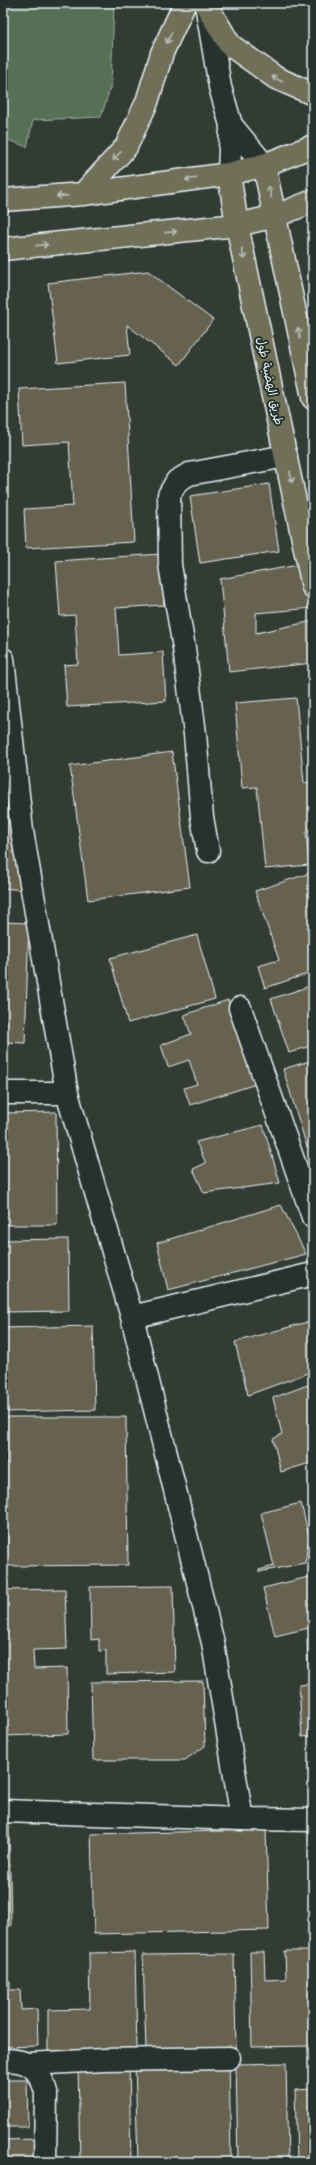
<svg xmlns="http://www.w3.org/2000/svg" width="316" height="2165" viewBox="0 0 316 2165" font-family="Kalam,'Playpen Sans Arabic',sans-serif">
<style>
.green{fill:#566f54;stroke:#9fb0a6}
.building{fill:#66624f;stroke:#e8f1f8}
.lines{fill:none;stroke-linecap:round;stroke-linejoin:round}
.street-casing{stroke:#e8f1f8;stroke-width:25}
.highway-casing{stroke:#e8f1f8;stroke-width:25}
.street{stroke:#26332d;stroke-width:22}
.highway{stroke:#706f59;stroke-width:22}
.oneway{stroke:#b8bdb8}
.labels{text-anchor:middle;stroke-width:4;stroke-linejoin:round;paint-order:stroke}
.street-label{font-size:12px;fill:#e8f1f8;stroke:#26332d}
</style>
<rect width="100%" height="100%" fill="#333c34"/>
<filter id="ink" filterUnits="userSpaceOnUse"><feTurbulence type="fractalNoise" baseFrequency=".025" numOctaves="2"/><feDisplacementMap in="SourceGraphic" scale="8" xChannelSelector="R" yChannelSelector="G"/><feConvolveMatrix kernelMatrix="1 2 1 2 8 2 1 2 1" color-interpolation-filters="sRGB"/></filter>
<g filter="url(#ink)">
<path class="green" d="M3,3H114L111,85L101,117L33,120L27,147L3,138Z"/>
<path class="building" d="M148,271L213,320L179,365L127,325L130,355L58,363L48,283Z
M125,383L134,542L26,548L24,509L73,506L69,442L22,445L19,389Z
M269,484L279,551L200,563L190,496Z
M161,554L164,605L116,608L119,655L163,652L166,701L67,707L64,665L78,664L75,615L60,616L56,561Z
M304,564L313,608L256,613V633L313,621V663L229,672L220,579Z
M296,698L304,783L313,782V831L306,832L309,865L265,869L257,787L242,788L235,703Z
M172,752L190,887L88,900L70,766Z
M3,810L18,811L24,890L3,888Z
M313,872V972L265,988L258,966L279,960L255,891Z
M3,903V922L29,923L25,1043L3,1042Z
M197,935L215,999L128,1023L110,958Z
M313,985V1045L289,1053L271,999Z
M228,1000L256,1084L190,1105L184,1088L197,1084L189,1060L168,1067L161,1045L191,1034L184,1015Z
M313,1060V1145L307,1147L283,1069Z
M56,1112L57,1225H3V1113Z
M263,1125L280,1183L204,1193L193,1169L206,1163L196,1142Z
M281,1205L306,1254L168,1290L157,1243Z
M68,1239L69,1311L3,1312V1240Z
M311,1321L313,1371L248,1395L235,1342Z
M93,1326L95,1410L3,1412V1328Z
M313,1383V1462L281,1472L273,1439L282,1434L273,1398Z
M6,1417H126L128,1565L7,1566Z
M301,1503L309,1537L305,1563L259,1572V1570L274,1566L261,1513Z
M313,1576V1627L275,1636L263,1588Z
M173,1586L175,1672L106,1674V1650L99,1651V1639L91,1640L90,1587Z
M65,1589L67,1649L33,1650L34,1669L67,1668L68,1734L3,1736V1590Z
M313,1638V1759L312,1736L302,1737L299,1685L309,1684L307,1639Z
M203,1681L205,1746L185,1760H93L91,1682Z
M3,1826H9L11,1926H3Z
M266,1830L269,1930L94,1934L91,1834Z
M285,1951H313V2046L252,2047L250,1952H264L265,1980L286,1979Z
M135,1952L137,2050L48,2052V2010L90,2009L89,1953Z
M234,1954L236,2047L146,2049L143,1955Z
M3,1981H10V1990H20L21,2010L37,2009L38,2046L3,2047Z
M229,2061L231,2162H138L135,2063Z
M286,2063L288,2162H238L236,2064Z
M129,2065L131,2162H80L78,2066Z
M3,2080H27L28,2127H3Z
M313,2089V2162H297L295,2090Z
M39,2139V2162H3V2140Z"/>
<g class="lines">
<defs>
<path id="street" d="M206,4L220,87L231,125L229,174
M231,125L264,165
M3,659L22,831L67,1093
M208,851L202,817L195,734L184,648L170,565L169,495L177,481L189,474L286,456
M240,1008L313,1217
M3,1093H67L132,1317L213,1643L242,1819L3,1811
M132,1317L313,1274
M242,1819L313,1820
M3,2060C29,2060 39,2067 46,2092L45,2162
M29,2064L104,2060L229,2058"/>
<path id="highway" d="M205,3L230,45L276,78L313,94
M264,165L313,398
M229,174L237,225L313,587
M83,194L126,147L147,102L162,53L185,3
M3,200L83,194L229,174L264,165L313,146
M3,249L237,225L276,216L313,201"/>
</defs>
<use href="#street" class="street-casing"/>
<use href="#highway" class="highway-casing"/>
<use href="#street" class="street"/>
<use href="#highway" class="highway"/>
</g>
<defs><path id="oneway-shaft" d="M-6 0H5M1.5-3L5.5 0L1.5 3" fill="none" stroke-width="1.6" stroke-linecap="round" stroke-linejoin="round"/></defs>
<g class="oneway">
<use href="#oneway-shaft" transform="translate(169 38) rotate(116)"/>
<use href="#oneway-shaft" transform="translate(277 79) rotate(-152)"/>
<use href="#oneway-shaft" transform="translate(117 156) rotate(132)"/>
<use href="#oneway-shaft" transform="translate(191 179) rotate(172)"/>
<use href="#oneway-shaft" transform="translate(270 192) rotate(-103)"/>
<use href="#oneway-shaft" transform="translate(62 196) rotate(176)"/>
<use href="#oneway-shaft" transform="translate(171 232) rotate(-6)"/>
<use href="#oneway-shaft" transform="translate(42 245) rotate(-6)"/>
<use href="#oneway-shaft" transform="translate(243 254) rotate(78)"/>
<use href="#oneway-shaft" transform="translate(299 333) rotate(-102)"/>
<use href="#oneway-shaft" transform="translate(291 477) rotate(78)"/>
</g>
</g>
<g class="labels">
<g class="street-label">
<text transform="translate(270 381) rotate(78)" y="4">طريق الهضبة طول</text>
</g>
</g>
<rect width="316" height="2165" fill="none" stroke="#26332d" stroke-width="16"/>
<rect x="8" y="8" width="300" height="2149" fill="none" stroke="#e8f1f8" stroke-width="1.5" filter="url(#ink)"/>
</svg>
